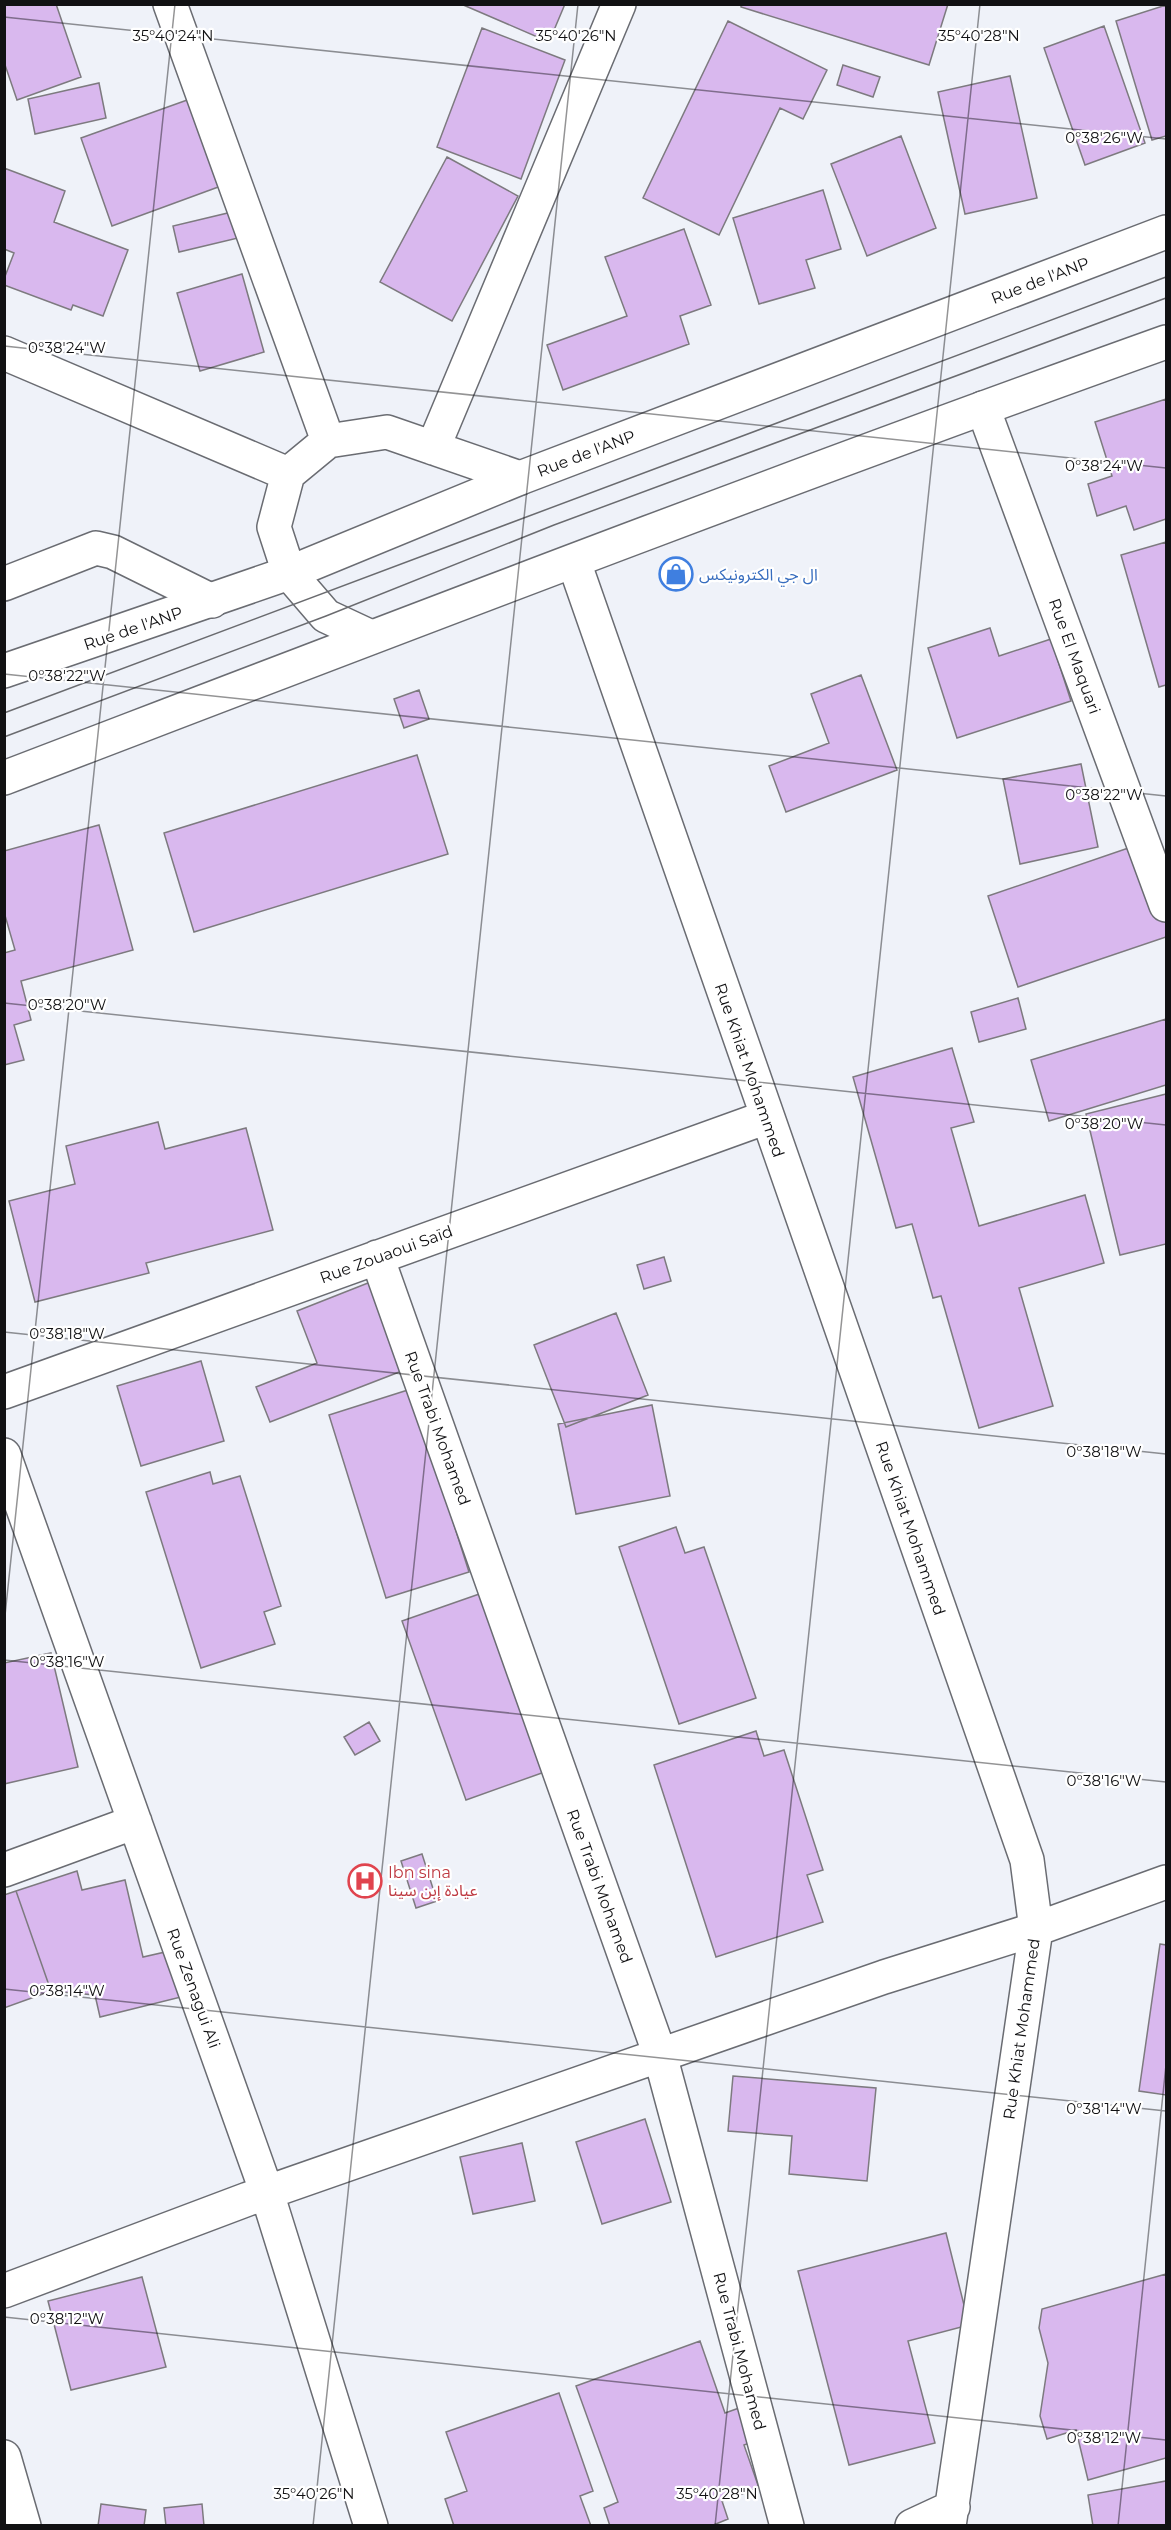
<svg xmlns="http://www.w3.org/2000/svg" width="1171" height="2530" viewBox="0 0 1171 2530" font-family="Montserrat,'Noto Sans Arabic',sans-serif">
<style>
.building{fill:#d9b8ee;stroke:#7d7a7f;stroke-width:1.5}
.lines{fill:none;stroke-linecap:round;stroke-linejoin:round}
.minor-casing{stroke:#6a6c72;stroke-width:36}
.major-casing{stroke:#6a6c72;stroke-width:36}
.minor{stroke:#fff;stroke-width:33}
.major{stroke:#fff;stroke-width:33}
.tram{stroke:#6a6b6f;stroke-width:1.5}
.ticks{fill:none;stroke:#111113;stroke-width:1.5;stroke-opacity:0.45}
.labels{text-anchor:middle;stroke-width:4.5;stroke-linejoin:round;paint-order:stroke}
.street-label{font-size:16px;fill:#111113;stroke:#fff}
.shop-label{font-size:16px;fill:#366cbe;stroke:#fff;text-anchor:start}
.health-label{font-size:16px;fill:#be3a42;stroke:#fff;text-anchor:start}
.ticks-label{font-size:15px;text-anchor:middle;fill:#111113;stroke:#fff;stroke-width:4.5;stroke-linejoin:round;paint-order:stroke}
</style>
<rect width="100%" height="100%" fill="#eff2f9"/>
<path class="building" d="M4,4H56L81,77L17,100L4,62Z
M461,4H565L549,42Z
M741,4H948L929,65L741,7Z
M1166,5V136L1152,140L1116,21Z
M728,21L827,70L803,119L780,108L719,235L643,198Z
M1104,26L1145,143L1085,165L1044,48Z
M482,28L565,60L521,179L437,147Z
M843,65L880,77L873,97L837,85Z
M1010,76L1037,198L965,214L938,92Z
M99,83L106,118L35,134L28,99Z
M190,99L221,186L112,226L81,138Z
M901,136L936,228L867,256L831,164Z
M447,157L518,196L452,321L380,282Z
M4,168L65,191L54,222L128,250L103,316L73,305L71,310L4,285V279L14,253L4,249Z
M823,190L841,249L806,260L815,288L759,304L733,218Z
M232,212L238,238L179,252L173,226Z
M684,229L711,305L680,316L689,344L563,390L547,345L627,316L605,257Z
M242,274L264,352L200,371L177,293Z
M1166,399V519L1134,530L1126,506L1097,516L1088,484L1112,476L1095,422Z
M1166,542V685L1159,687L1121,555Z
M990,628L999,656L1051,639L1071,701L957,738L928,648Z
M861,675L897,770L786,812L769,766L829,743L811,694Z
M419,690L429,719L404,728L394,699Z
M417,755L448,854L194,932L164,833Z
M1081,764L1098,847L1020,864L1003,779Z
M99,825L133,950L21,981L31,1020L14,1025L24,1060L4,1065V953L15,950L4,912V851Z
M1143,843L1166,912V937L1018,987L988,896Z
M1018,998L1026,1029L979,1042L971,1012Z
M1166,1019V1085L1049,1121L1031,1060Z
M952,1048L974,1122L951,1128L979,1226L1085,1195L1104,1263L1019,1288L1053,1406L979,1428L941,1296L933,1298L912,1224L896,1228L853,1077Z
M1166,1094V1244L1120,1255L1086,1114Z
M158,1122L165,1149L246,1128L273,1230L146,1263L149,1273L35,1302L9,1201L75,1184L66,1146Z
M664,1257L671,1281L644,1289L637,1265Z
M373,1281L407,1369L270,1422L256,1387L317,1363L297,1311Z
M616,1313L648,1395L566,1427L534,1345Z
M201,1361L224,1441L141,1466L117,1386Z
M411,1389L469,1572L386,1598L329,1415Z
M652,1405L670,1496L576,1514L558,1424Z
M210,1472L213,1484L240,1476L281,1606L264,1612L275,1644L201,1668L146,1492Z
M676,1527L685,1553L704,1547L756,1698L679,1724L619,1547Z
M485,1592L553,1769L466,1800L402,1621Z
M51,1653L78,1767L4,1784V1663Z
M369,1722L380,1741L355,1755L344,1737Z
M756,1731L764,1756L784,1750L823,1870L807,1875L823,1922L716,1957L654,1765Z
M422,1854L437,1901L416,1908L401,1861Z
M77,1871L82,1890L125,1880L143,1957L174,1950L185,1996L100,2017L95,1995L51,1991L16,1891Z
M16,1891L51,1991L4,2008V1895Z
M1160,1944L1166,1945V2095L1139,2091Z
M733,2076L876,2088L867,2181L789,2174L792,2136L728,2131Z
M645,2119L671,2202L602,2224L576,2142Z
M522,2143L535,2201L473,2214L460,2157Z
M946,2233L969,2325L908,2341L935,2443L849,2465L798,2271Z
M1166,2274V2458L1088,2480L1076,2430L1047,2439L1040,2416L1048,2363L1039,2328L1042,2309Z
M142,2277L166,2367L71,2390L48,2301Z
M700,2341L725,2413L756,2402L769,2436L744,2445L759,2488L722,2501L728,2519L711,2526H610L604,2508L618,2502L576,2386Z
M559,2393L593,2491L580,2496L591,2526H454L445,2499L467,2491L446,2432Z
M1166,2481V2526H1093L1088,2495Z
M101,2504L146,2510L144,2526H98Z
M202,2504L204,2526H166L164,2508Z"/>
<g class="lines">
<defs>
<path id="minor" d="M170,4L328,441
M4,353L288,474
M983,408L1166,905
M433,448L619,4
M574,562L1027,1860L1036,1929L949,2526
M4,584L96,548L113,552L212,601
M371,637L326,616L289,573L274,527L288,474L328,441L387,432L520,478
M377,1257L660,2055L787,2526
M4,1392L767,1117
M4,1455L267,2193L371,2526
M4,1870L135,1822
M4,2291L248,2199L884,1977L1036,1929L1166,1882
M4,2457L24,2526
M912,2526L953,2507"/>
<path id="major" d="M4,671L289,573L520,478L1166,232
M4,778C391,630 777,481 1166,342"/>
</defs>
<use href="#minor" class="minor-casing"/>
<use href="#major" class="major-casing"/>
<use href="#minor" class="minor"/>
<use href="#major" class="major"/>
<path class="tram" d="M4,713L1166,277
M4,737L326,616L554,525L1166,298"/>
</g>
<path class="ticks" d="M4,17L1166,139M4,346L1166,468M4,674L1166,796M4,1003L1166,1125M4,1332L1166,1454M4,1625L175,4M4,1660L1166,1782M4,1989L1166,2111M4,2317L1166,2440M313,2526L578,4M715,2526L980,4M1118,2526L1166,2065"/>
<defs>
<symbol id="shop-ring" viewBox="-11 -11 22 22"><circle r="9.5" fill="#fff" stroke="#3f7fe0" stroke-width="1.5"/><path d="M-5-2.5h2.3a2.7 3.5 0 0 1 5.4 0H5L5.5 6h-11ZM-1.5-2.5h3a1.5 2.3 0 0 0-3 0Z" fill="#3f7fe0"/></symbol>
<symbol id="hospital-ring" viewBox="-11 -11 22 22"><circle r="9.5" fill="#fff" stroke="#e0444e" stroke-width="1.5"/><path d="M-5-5h3v3.5h4V-5h3V5h-3V1.5h-4V5h-3Z" fill="#e0444e"/></symbol>
</defs>
<g fill-rule="evenodd">
<use href="#shop-ring" x="657" y="555" width="38" height="38"/>
<use href="#hospital-ring" x="346" y="1862" width="38" height="38"/>
</g>
<g class="labels">
<g class="street-label">
<text transform="translate(1040 280) rotate(-21)" y="6">Rue de l'ANP</text>
<text transform="translate(586 453) rotate(-21)" y="6">Rue de l'ANP</text>
<text transform="translate(133 628) rotate(-19)" y="6">Rue de l'ANP</text>
<text transform="translate(1075 656) rotate(70)" y="6">Rue El Maquari</text>
<text transform="translate(750 1070) rotate(71)" y="6">Rue Khiat Mohammed</text>
<text transform="translate(386 1254) rotate(-20)" y="6">Rue Zouaoui Saïd</text>
<text transform="translate(438 1428) rotate(70)" y="6">Rue Trabi Mohamed</text>
<text transform="translate(911 1528) rotate(71)" y="6">Rue Khiat Mohammed</text>
<text transform="translate(600 1886) rotate(70)" y="6">Rue Trabi Mohamed</text>
<text transform="translate(194 1988) rotate(70)" y="6">Rue Zenagui Ali</text>
<text transform="translate(1021 2029) rotate(-82)" y="6">Rue Khiat Mohammed</text>
<text transform="translate(740 2351) rotate(75)" y="6">Rue Trabi Mohamed</text>
</g>
<g class="shop-label">
<text x="699" y="580">ال جي الكترونيكس</text>
</g>
<g class="health-label">
<text x="388" y="1878">Ibn sina<tspan x="388" dy="18">عيادة إبن سينا</tspan></text>
</g>
</g>
<g class="ticks-label">
<text x="173" y="41">35°40'24"N</text>
<text x="576" y="41">35°40'26"N</text>
<text x="979" y="41">35°40'28"N</text>
<text x="1104" y="143">0°38'26"W</text>
<text x="67" y="353">0°38'24"W</text>
<text x="1104" y="471">0°38'24"W</text>
<text x="67" y="681">0°38'22"W</text>
<text x="1104" y="800">0°38'22"W</text>
<text x="67" y="1010">0°38'20"W</text>
<text x="1104" y="1129">0°38'20"W</text>
<text x="67" y="1339">0°38'18"W</text>
<text x="1104" y="1457">0°38'18"W</text>
<text x="67" y="1667">0°38'16"W</text>
<text x="1104" y="1786">0°38'16"W</text>
<text x="67" y="1996">0°38'14"W</text>
<text x="1104" y="2114">0°38'14"W</text>
<text x="67" y="2324">0°38'12"W</text>
<text x="1104" y="2443">0°38'12"W</text>
<text x="314" y="2499">35°40'26"N</text>
<text x="717" y="2499">35°40'28"N</text>
</g>
<rect width="1171" height="2530" fill="none" stroke="#111113" stroke-width="12"/>
</svg>
